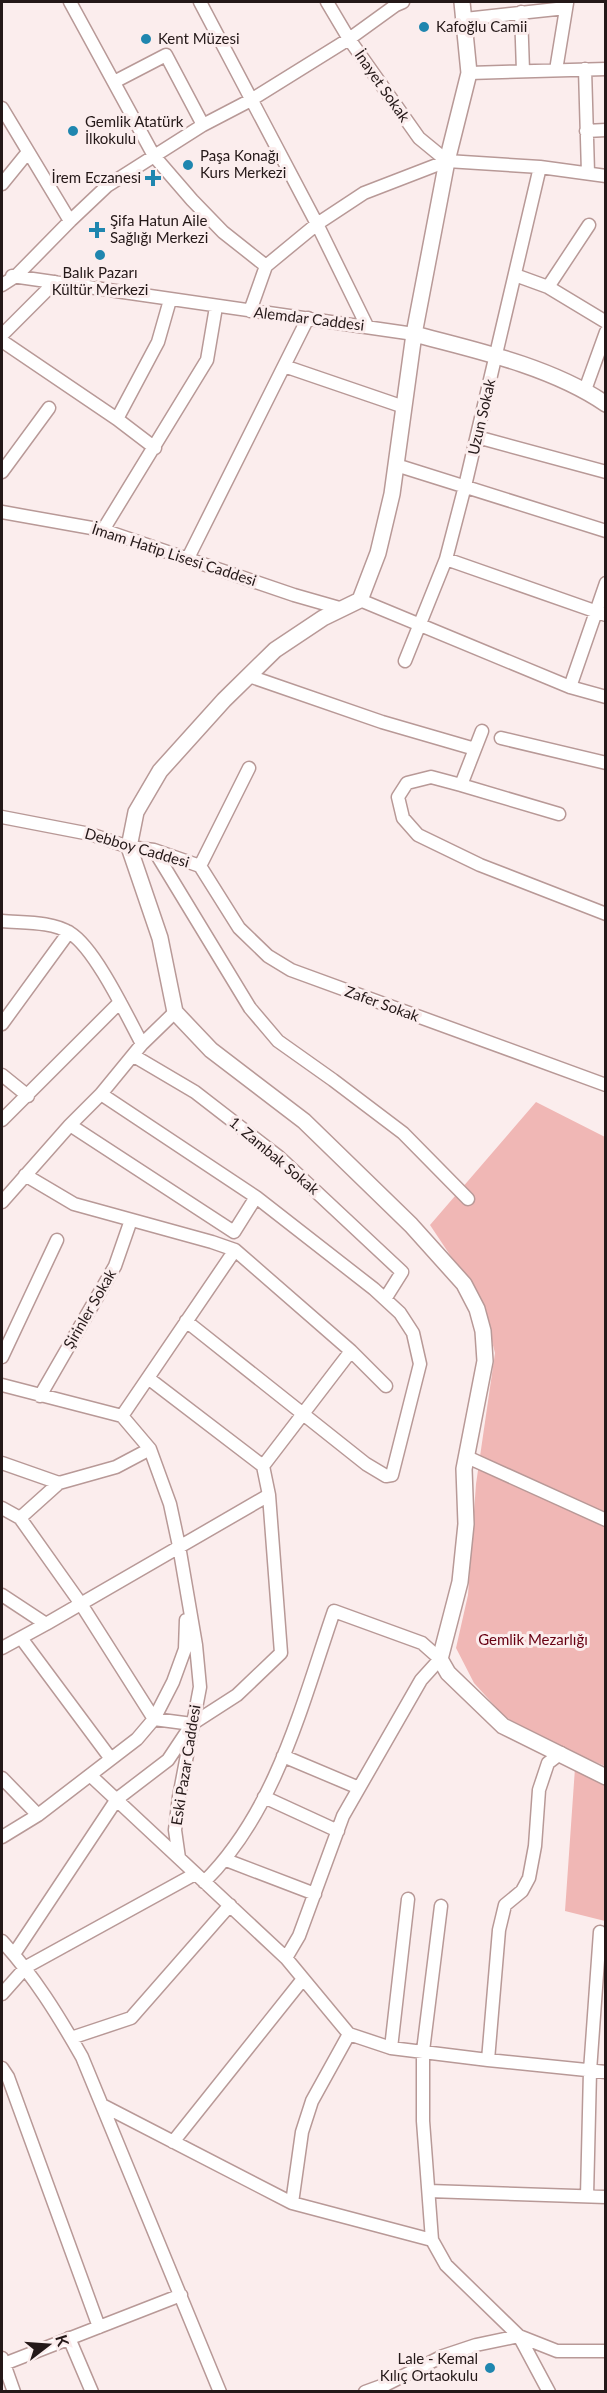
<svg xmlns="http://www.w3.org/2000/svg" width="607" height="2393" viewBox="0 0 607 2393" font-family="Lato,sans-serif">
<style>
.green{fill:#f0b7b5}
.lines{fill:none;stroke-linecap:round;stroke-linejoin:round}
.minor-casing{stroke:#b89997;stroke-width:15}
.tertiary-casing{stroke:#b89997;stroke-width:18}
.minor{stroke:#fff;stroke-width:12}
.tertiary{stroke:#fff;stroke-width:15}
.poi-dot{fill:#1f86af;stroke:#fbeded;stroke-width:2}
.labels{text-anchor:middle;stroke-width:6;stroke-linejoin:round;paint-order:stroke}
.poi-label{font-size:15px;fill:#241818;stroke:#fbeded;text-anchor:start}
.street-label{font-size:15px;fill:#241818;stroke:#fbeded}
.park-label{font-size:15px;fill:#670013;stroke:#fbeded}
</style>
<rect width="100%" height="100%" fill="#fbeded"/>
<path class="green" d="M536,1102L605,1137V1766L534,1736L503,1715L474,1683L456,1648L468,1595L476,1484L495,1353L482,1303L430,1225Z
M575,1768L605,1785V1921L565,1911Z"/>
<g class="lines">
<defs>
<path id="minor" d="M70,2L154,156L192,200L223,232L266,266
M200,2L317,224L367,326
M327,2L349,39L419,138L447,161
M521,12L523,71
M465,19L566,8
M585,69L588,173
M556,70L567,3
M469,73L606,69
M114,82L166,55L203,125
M2,108L70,221
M586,131L606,130
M2,184L28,152
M515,275L548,287L606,322
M12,276L414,334
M2,285L16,276L70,221L107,186L203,125L251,100L349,39L396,5L403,2
M548,287L589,225
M250,311L266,266L317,224L364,193L447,161L540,167L606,176
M2,335L55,282
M2,341L117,419L155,448
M284,366L404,407
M585,390L606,332
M117,419L158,342L170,300
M477,437L606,472
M396,465L606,531
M2,472L49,408
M2,512L103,530L294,595L343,609
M103,530L207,360L216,307
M188,558L308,318
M446,559L606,615
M360,600L570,687L606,697
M405,661L446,559L465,486L540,167
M249,676L382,722L475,749
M570,687L606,583
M482,731L461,785L431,777L407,783L398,797L403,818L418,835L480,865L606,914
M501,738L606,763
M461,785L559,814
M2,817L90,834L129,847L154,850L200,866
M154,850L250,1008L278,1041L333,1080L403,1133L468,1199
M200,866L239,928L268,956L291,970L606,1085
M200,866L249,768
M2,921C22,923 52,921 70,933C95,948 127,1016 142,1044
M2,1024L69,932
M134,1056L195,1092L279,1157L402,1272L385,1299
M2,1075L28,1096
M101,1094L256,1197L374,1289L400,1313L413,1333L420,1364L392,1475L386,1476L366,1464L186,1321
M2,1120L120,1002
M70,1125L234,1232L256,1197
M25,1175L74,1204L212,1242L235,1250L351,1351L386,1386
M2,1202L70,1125L101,1094L142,1044L175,1012
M2,1357L57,1240
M148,1378L263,1466
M2,1385L122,1416L150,1449L170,1504L179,1546L196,1645L200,1687L179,1797L175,1830L179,1858
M40,1396L115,1266L131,1220
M122,1416L235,1250
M467,1457L606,1520
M2,1463L59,1483L116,1467L150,1449
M2,1508L20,1518L81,1604L154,1719L192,1724
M20,1518L59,1483
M2,1595L46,1624
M21,1638L111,1759
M2,1648L46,1624L269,1495
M283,1756L359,1788
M90,1775L286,1958L349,2034L391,2048L488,2060L606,2072
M2,1778L38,1815
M264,1797L338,1831
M2,1837L38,1815L137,1739L154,1719L173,1682L185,1649L186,1620
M226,1860L315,1894
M204,1882C276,1811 302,1704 334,1611L422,1643L440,1659L421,1680L343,1816L299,1936L286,1958
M441,1906L423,2051V2121L432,2240L446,2265L519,2336L549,2392
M2,1941C34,1976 58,2015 82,2057L220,2392
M14,1954L117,1799L168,1760L192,1724L237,1695L281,1653L269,1495L263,1466L351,1351
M2,1994L26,1967L195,1874
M71,2038L131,2018L230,1905
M391,2048L408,1899
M488,2060L499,1930L505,1905L522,1891L529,1878L535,1846L539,1790L548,1763L561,1753
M2,2068L8,2077L99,2327
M102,2105L292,2203L432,2240
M173,2142L303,1979
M429,2191L606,2197
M587,2196L590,2071L600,1932
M292,2203L302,2132L312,2101L349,2034
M69,2338L92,2392
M2,2358L14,2392
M4,2364L181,2295
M365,2392L387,2384L443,2356L476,2345L519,2336L557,2351H606"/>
<path id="tertiary" d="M462,2L469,73L447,161L414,334L392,494L378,553L360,600L323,618L275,650L224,700L160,771L136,812L129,847L160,938L175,1012L211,1050L304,1121L411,1225L464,1284L477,1309L483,1331L485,1361L464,1469L466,1524L460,1582L440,1659L448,1673L503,1726L606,1777
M414,334C476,350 552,367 606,404"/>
</defs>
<use href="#minor" class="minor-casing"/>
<use href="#tertiary" class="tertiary-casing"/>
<use href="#minor" class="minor"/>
<use href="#tertiary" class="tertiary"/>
</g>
<g class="poi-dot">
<circle cx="424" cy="27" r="6"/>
<circle cx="146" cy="39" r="6"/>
<circle cx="73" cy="131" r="6"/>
<circle cx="188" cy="165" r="6"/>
<path d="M150 169h6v6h6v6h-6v6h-6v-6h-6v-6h6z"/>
<path d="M94 221h6v6h6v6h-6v6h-6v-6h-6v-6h6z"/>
<circle cx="100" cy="255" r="6"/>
<circle cx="490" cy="2368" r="6"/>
</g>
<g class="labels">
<g class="poi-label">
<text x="436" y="32">Kafoğlu Camii</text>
<text x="158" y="44">Kent Müzesi</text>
<text x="85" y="127">Gemlik Atatürk<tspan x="85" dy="17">İlkokulu</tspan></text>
<text x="200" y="161">Paşa Konağı<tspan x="200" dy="17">Kurs Merkezi</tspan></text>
<text x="141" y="183" text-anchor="end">İrem Eczanesi</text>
<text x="110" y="226">Şifa Hatun Aile<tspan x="110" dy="17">Sağlığı Merkezi</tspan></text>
<text x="100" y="278" text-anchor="middle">Balık Pazarı<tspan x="100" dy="17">Kültür Merkezi</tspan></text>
<text x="478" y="2364" text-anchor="end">Lale - Kemal<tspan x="478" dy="17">Kılıç Ortaokulu</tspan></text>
</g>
<g class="street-label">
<text transform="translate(382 86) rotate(55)" y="5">İnayet Sokak</text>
<text transform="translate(309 319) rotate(7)" y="5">Alemdar Caddesi</text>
<text transform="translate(482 417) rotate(-77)" y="5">Uzun Sokak</text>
<text transform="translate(174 555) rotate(18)" y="5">İmam Hatip Lisesi Caddesi</text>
<text transform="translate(137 848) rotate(16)" y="5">Debboy Caddesi</text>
<text transform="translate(382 1004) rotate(20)" y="5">Zafer Sokak</text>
<text transform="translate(274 1156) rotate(40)" y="5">1. Zambak Sokak</text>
<text transform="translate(90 1309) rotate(-60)" y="5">Şirinler Sokak</text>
<text transform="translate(186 1765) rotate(-81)" y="5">Eski Pazar Caddesi</text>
</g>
<g class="park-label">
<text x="533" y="1645">Gemlik Mezarlığı</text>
</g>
</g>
<rect width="607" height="2393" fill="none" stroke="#241818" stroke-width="6"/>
<g transform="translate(48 2345) rotate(73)" stroke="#fbeded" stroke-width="4.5" paint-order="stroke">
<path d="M0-4.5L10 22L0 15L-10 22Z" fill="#241818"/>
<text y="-9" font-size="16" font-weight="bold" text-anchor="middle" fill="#241818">K</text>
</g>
</svg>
